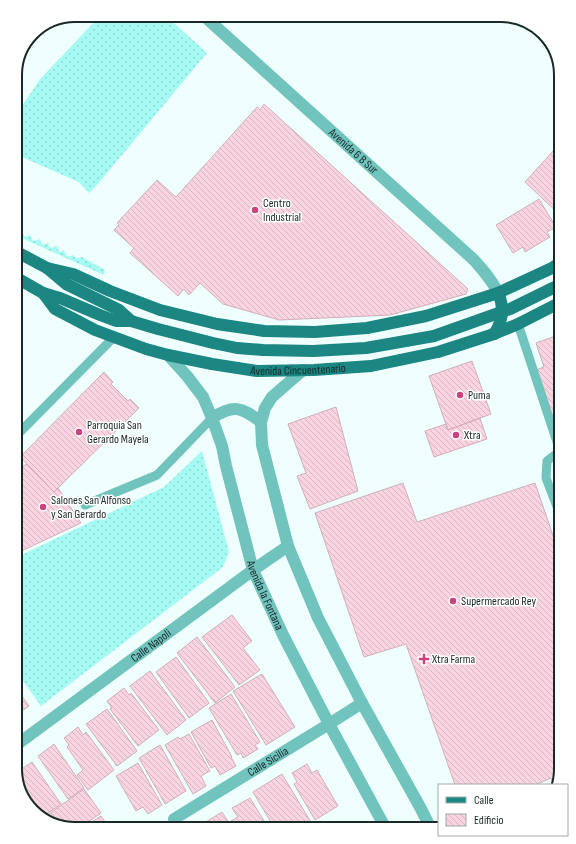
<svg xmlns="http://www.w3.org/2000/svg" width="576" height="844" viewBox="0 0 576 844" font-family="'Sofia Sans Condensed',sans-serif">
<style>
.grass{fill:url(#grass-dots)}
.building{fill:url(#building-back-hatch);stroke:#d1aeba}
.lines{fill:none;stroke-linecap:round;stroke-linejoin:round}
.service{stroke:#71c3bd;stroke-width:9}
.minor{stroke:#71c3bd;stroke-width:12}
.primary{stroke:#1b8682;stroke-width:12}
.primary-bridge{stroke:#1b8682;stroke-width:12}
.poi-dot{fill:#ca4381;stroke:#fff;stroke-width:1.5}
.labels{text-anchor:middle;stroke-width:3;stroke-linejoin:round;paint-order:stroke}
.street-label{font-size:12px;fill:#182927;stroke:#fff}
.poi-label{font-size:12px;fill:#182927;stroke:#fff;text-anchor:start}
.rim{fill:none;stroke:#182927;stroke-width:2}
</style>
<defs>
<pattern id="grass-dots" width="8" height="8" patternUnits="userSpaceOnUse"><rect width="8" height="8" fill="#a6faf4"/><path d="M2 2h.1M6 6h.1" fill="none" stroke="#8ed6d1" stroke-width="1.8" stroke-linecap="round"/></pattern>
<pattern id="building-back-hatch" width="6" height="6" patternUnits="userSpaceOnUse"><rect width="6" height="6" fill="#fad5e1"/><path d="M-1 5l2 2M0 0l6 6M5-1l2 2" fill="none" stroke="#d6b7c1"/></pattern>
</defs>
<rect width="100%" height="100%" fill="#eefffd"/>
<path class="grass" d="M101,15H165L207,53L97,185L89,193L79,182L15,154V116L41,78Z
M15,232H22L25,237L30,235L33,241L40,239L42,245L48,243L50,248L57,246L59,252L64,250L67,257L74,255L76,259L82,257L105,270L104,275L15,235Z
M202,451L229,552L223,567L41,706L15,670V558L164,487Z"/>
<path class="building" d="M264,104L468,289L466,294L390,315L279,320L223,304L200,283L189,295L184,289L178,296L130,253L134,248L114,230L119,225L117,223L157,180L176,197L257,107L260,110Z
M561,141V158L553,151Z
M553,151L561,158V216L525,182Z
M539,199L556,227L547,232L550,237L525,252L523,247L513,253L496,225Z
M561,334V416L560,413L552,416L536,370L544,367L536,343Z
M472,361L491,414L448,430L429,376Z
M104,372L113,382L111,384L128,401L130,399L139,408L54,492L20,457Z
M336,407L358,491L310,509L297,476L306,473L288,424Z
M480,418L487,439L434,457L425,431L446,424L448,430Z
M27,464L54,492L58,488L81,523L15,554V470Z
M403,483L417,522L535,483L561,559V769L557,785H553L551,778L535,785H455L406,644L364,657L315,513Z
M232,615L252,641L243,648L260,670L239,685L202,637Z
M197,637L235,687L215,703L177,653Z
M176,657L209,703L189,718L156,672Z
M150,671L186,720L167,735L130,686Z
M262,674L295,727L266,745L233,691Z
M15,686L29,706L15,716Z
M124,688L129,695L131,693L159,730L138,746L110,709L112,708L107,701Z
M231,694L260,742L255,745L258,749L243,758L241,753L237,755L209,708Z
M107,709L137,751L117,766L86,724Z
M212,720L232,757H231L236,766L220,775L215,766L211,768L191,732Z
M78,727L83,735L86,732L114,770L88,790L77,775L83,770L67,747L69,745L64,738Z
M189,734L210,771L201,776L206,786L193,794L165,745L178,737L180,739Z
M54,744L84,788L68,799L38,756Z
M160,745L186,791L165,804L139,758Z
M32,762L61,804L41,818L23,799L16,773Z
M138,763L162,805L148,814L143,807L136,811L116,776Z
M307,764L312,773L317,770L338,806L315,820L294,784L297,782L292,773Z
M282,774L315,829H275L253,792Z
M84,789L101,813L78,829H71L42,819Z
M250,798L269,829H236L231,821L238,817L232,808Z
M222,812L233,829H196V828Z
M101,816L110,829H81Z"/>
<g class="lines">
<path class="service" d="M518,324L560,451H561
M19,433L114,337
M560,451L547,461L546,478L561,517
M85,505L157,475L212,418"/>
<g class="minor">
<path id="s1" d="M203,15L474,260C483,270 492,280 498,293"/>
<path id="s2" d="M168,355L187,376L203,397L212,418L222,446L226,466L253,570L283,635L329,724L386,829"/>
<path d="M303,370L272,397L265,408L261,422L262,445L288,546L318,618L362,703L420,807L431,829"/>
<path d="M212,418C234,404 241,407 261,422"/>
<path id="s3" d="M15,746L253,570L288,546"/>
<path id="s4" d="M174,819L329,724L362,703"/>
</g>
<g class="primary">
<path d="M15,251L47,268L66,284L119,310L131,321"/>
<path d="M47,268L73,274L110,291L160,310L217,324L264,331L315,332L367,328L426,316L498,293L552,268L561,262"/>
<path d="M15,277L43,293L60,298L100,315L116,321H131"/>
<path id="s5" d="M43,293L55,309L95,330L146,349L168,355L212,364L257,371L314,370L371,366L438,352L494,334L518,324L561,302"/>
<path d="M494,334C503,321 505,308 498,293"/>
</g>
<path class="primary-bridge" d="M131,321L158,329L213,343L237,348L263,350L313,351L366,348L434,336L510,309L561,284"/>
</g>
<g class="poi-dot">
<circle cx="255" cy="210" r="4"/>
<circle cx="460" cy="395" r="4"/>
<circle cx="79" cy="432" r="4"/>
<circle cx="456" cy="435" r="4"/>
<circle cx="43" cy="507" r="4"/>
<circle cx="453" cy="601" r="4"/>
<path d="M422 653h4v4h4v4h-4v4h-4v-4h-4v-4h4z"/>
</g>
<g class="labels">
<g class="street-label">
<text dy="4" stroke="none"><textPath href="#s1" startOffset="203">Avenida 6 B Sur</textPath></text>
<text dy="4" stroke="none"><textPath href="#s5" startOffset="274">Avenida Cincuentenario</textPath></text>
<text dy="4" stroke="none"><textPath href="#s2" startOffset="263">Avenida la Fontana</textPath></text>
<text dy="4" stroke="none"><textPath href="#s3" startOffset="169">Calle Napoli</textPath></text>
<text dy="4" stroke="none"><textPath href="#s4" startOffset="110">Calle Sicilia</textPath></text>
</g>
<g class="poi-label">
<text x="263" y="207">Centro<tspan x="263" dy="14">Industrial</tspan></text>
<text x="468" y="399">Puma</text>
<text x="87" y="429">Parroquia San<tspan x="87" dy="14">Gerardo Mayela</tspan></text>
<text x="464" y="439">Xtra</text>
<text x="51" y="504">Salones San Alfonso<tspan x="51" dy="14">y San Gerardo</tspan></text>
<text x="461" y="605">Supermercado Rey</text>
<text x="432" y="663">Xtra Farma</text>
</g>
</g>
<path d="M0 0H576V844H0ZM75 22H501A53 53 0 0 1 554 75V769A53 53 0 0 1 501 822H75A53 53 0 0 1 22 769V75A53 53 0 0 1 75 22Z" fill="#fff" fill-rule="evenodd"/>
<path class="rim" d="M75 22H501A53 53 0 0 1 554 75V769A53 53 0 0 1 501 822H75A53 53 0 0 1 22 769V75A53 53 0 0 1 75 22Z"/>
<rect x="438" y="784" width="130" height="52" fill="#ffffff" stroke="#a3a9a9"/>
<rect x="446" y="797" width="20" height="6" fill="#1b8682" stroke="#a3a9a9"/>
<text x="474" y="804" font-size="12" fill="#182927">Calle</text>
<rect x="446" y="814" width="20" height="12" fill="url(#building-back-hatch)" stroke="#a3a9a9"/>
<text x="474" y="824" font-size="12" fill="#182927">Edificio</text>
</svg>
